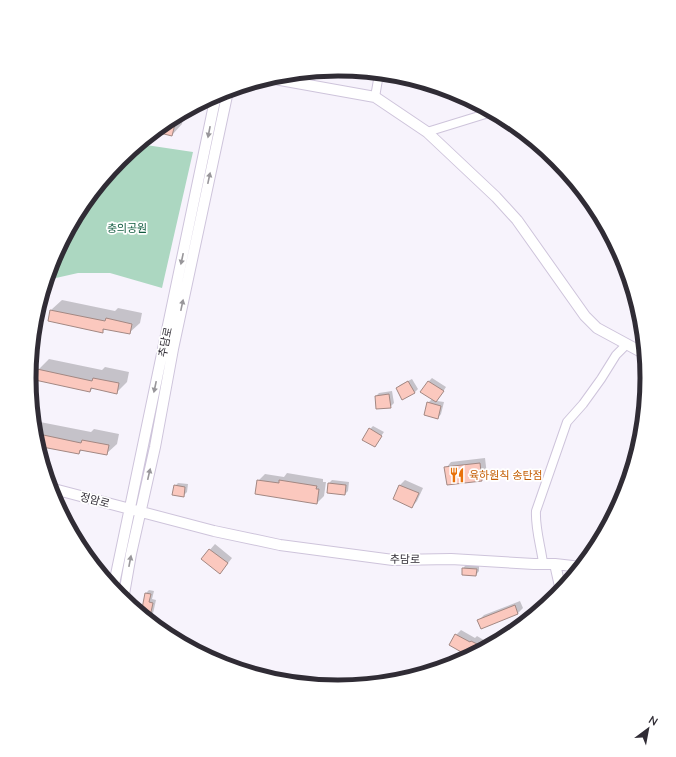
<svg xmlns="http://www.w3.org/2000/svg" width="676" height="757" viewBox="0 0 676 757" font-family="'Nunito Sans','Noto Sans KR',sans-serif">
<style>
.green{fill:#acd7c1}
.shadow{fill:#0003}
.building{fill:#fbc8be;stroke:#a38883}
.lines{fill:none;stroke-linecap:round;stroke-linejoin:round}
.minor-casing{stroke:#cec4db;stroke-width:10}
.tertiary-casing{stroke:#cec4db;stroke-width:12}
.minor{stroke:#fff;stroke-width:8}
.tertiary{stroke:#fff;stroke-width:10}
.oneway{fill:#98969a}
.labels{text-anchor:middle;stroke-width:3.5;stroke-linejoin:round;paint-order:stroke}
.park-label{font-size:11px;fill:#115b3f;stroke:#fff}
.street-label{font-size:11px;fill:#302c35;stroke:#fff}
.food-label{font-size:11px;fill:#c56008;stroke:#fff;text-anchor:start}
.rim{fill:none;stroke:#302c35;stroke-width:5}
</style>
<rect width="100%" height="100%" fill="#f7f3fc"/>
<path class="green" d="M146,145L193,152L162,288L110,273H78L47,280L53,260L81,207L120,160L130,152Z"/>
<path class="shadow" d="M185,111L182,124L172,135L161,132L163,124Z
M62,300L115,311L118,308L142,313L140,323L129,333L106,328L102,332L51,310Z
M49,359L102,370L105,367L129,372L127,382L117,392L93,388L90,391L38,370Z
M432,378L446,387L437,401L444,402L441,414L438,418L428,403L432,399L429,381Z
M412,379L418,389L414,393L397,388L400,385Z
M392,391L394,403L390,407L376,396L379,393Z
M35,421L91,432L94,429L119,434L117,444L106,454L82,450L79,453L37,445L33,423Z
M373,426L384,432L374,446L370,429Z
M485,458L487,475L482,480L446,468L451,462Z
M287,473L323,479V482H326L324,496L317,503L258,481L265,474L284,477Z
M332,480L349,482L348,491L345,494L329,483Z
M405,480L423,488L417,501L412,507L394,498L400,485Z
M178,483L188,484L187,492L183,496L175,486Z
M215,544L232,558L225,567L202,559Z
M466,565L479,566V571L476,575L463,568Z
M149,590L154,591L152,599L156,600L152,618L149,621L141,615L146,593Z
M520,601L523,608L518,613L482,628L479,620L484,615Z
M461,630L475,638L477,636L487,642L485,649L493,641L496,643L471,656L456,635Z"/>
<path class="building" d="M177,116L172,136L160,133L162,125Z
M50,310L105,321L106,318L132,324L130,334L103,329V333L48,321Z
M37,369L92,381L93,378L119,383L117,394L91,388L90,392L35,380Z
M408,381L415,393L402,400L396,388Z
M428,381L444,391L436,402L420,392Z
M389,394L391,408L376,409L375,396Z
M427,402L441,406L438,419L424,415Z
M369,428L382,436L375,447L362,440Z
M34,433L81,443L82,440L109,445L107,455L80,450L79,454L37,446Z
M480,463L482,481L447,485L444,467Z
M257,480L279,483V480L317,486L316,489H319L317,504L255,494Z
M328,483L346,485L345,495L327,493Z
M174,485L185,487L184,497L172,495Z
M399,485L419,493L412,508L393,499Z
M209,549L228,563L220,574L201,559Z
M462,568L477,569L476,576L462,575Z
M145,593L151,594L149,602L153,603L149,621L141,614Z
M515,605L518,614L481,629L477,620Z
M455,634L470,642L471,641L483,647L481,651L470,657L449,645Z"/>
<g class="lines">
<defs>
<path id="minor" d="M375,97L379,74
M427,132L492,112
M543,563C541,547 535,528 536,511L567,422L583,404L601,379L616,355L627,344"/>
<path id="tertiary" d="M269,78L375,97L427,132L496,197L517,220L585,316L597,328L645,354
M50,488L214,531L280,545L393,560L451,559L534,564H555L581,567
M555,564L561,591
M113,589L215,100L218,94
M123,600L131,554L155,447L173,349L228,91"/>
</defs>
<use href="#minor" class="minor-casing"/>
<use href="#tertiary" class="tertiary-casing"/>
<use href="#minor" class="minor"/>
<use href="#tertiary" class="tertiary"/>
</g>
<defs><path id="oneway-solid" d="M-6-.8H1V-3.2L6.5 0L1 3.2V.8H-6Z"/></defs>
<g class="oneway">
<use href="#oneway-solid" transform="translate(209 132) rotate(101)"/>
<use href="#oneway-solid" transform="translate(209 178) rotate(-78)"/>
<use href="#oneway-solid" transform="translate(182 259) rotate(102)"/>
<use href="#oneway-solid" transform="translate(182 305) rotate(-78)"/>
<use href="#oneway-solid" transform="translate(155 387) rotate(102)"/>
<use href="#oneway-solid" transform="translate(149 474) rotate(-77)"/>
<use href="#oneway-solid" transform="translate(130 561) rotate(-79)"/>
</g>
<defs>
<symbol id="restaurant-bare" viewBox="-9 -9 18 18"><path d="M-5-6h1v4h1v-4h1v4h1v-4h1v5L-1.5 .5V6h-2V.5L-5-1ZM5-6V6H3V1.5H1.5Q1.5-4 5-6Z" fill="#e8710a" stroke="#fff" stroke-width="2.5" paint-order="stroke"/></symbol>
</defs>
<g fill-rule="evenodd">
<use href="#restaurant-bare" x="446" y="464" width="22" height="22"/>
</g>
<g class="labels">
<g class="park-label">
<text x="127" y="232">충의공원</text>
</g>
<g class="street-label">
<text transform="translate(165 342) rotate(-78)" y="4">추담로</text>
<text transform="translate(95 500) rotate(15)" y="4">정암로</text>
<text transform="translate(405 559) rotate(1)" y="4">추담로</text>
</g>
<g class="food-label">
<text x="469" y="479">육하원칙 송탄점</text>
</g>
</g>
<path d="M0 0H676V757H0ZM36 378a302 302 0 1 1 604 0a302 302 0 1 1-604 0Z" fill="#fff" fill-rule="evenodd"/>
<path class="rim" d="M36 378a302 302 0 1 1 604 0a302 302 0 1 1-604 0Z"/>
<g transform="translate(648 729) rotate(32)" stroke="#ffffff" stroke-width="3" paint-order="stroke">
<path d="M0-3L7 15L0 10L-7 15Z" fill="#302c35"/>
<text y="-6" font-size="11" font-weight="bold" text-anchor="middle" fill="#302c35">N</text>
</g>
</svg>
